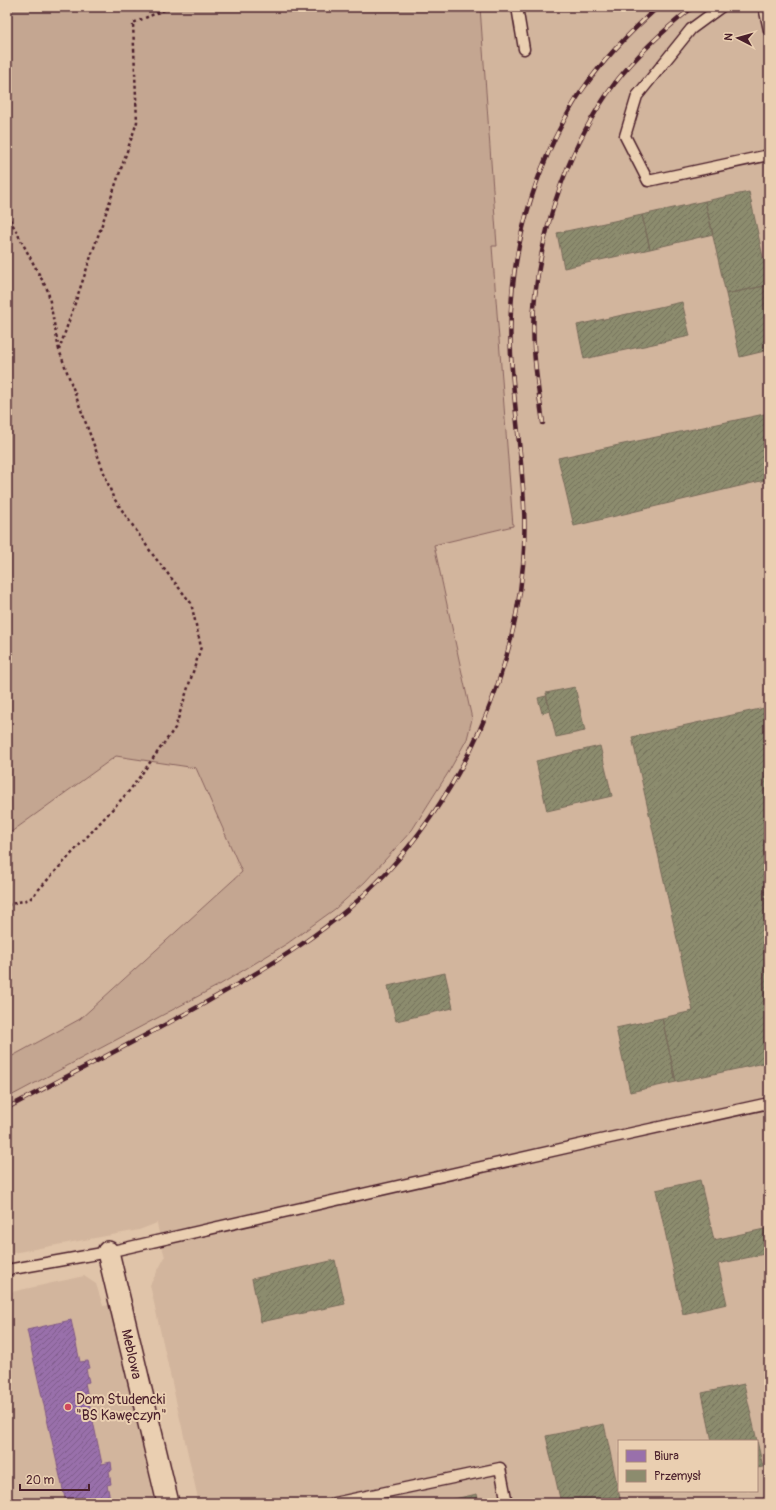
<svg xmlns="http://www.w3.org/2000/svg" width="776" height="1510" viewBox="0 0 776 1510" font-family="Pangolin,sans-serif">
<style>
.built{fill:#d2b59d;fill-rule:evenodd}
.grass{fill:#c4a691;stroke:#87625e}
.offices{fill:url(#offices-hatch);stroke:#815885}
.industry{fill:url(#industry-hatch);stroke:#786b5a}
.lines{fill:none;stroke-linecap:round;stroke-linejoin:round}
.service-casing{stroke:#4a1f2b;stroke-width:13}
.minor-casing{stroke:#4a1f2b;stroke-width:24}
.path{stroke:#4a1f2b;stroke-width:2.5;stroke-dasharray:3 3;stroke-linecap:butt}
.service{stroke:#eacfb1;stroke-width:10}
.minor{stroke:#eacfb1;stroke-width:21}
.rail-casing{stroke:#4a1f2b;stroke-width:4.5}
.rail{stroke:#eacfb1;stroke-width:3;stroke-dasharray:9;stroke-linecap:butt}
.poi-dot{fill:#d1495b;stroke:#eacfb1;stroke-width:1.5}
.labels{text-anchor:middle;stroke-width:4;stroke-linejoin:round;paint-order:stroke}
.street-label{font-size:14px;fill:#4a1f2b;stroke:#eacfb1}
.poi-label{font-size:14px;fill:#4a1f2b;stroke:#eacfb1;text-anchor:start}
</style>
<defs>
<pattern id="offices-hatch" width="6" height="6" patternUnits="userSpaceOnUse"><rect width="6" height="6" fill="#9970ab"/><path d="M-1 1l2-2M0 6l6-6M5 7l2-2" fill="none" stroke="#7f5b8b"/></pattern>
<pattern id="industry-hatch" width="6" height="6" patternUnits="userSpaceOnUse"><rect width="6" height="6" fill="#8c8c6e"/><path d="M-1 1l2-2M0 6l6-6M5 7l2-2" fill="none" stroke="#74725b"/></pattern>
</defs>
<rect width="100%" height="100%" fill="#e0c4a9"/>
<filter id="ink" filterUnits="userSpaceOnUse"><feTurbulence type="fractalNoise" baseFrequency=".025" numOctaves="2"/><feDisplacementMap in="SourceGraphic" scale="8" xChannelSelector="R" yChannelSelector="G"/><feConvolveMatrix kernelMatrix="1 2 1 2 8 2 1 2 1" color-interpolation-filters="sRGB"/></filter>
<g filter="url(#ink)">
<path class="built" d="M480,7H769V1503H199L150,1285L165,1257L160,1239L157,1223L139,1230L7,1254V1098L221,984L288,943L335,909L365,882L412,830L448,773L467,739L472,719L434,545L513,526L492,245H497ZM619,1441H757V1491H619Z
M116,756L196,768L242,872L80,1019L7,1059V835Z
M84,1276L96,1284L103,1306L111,1305L155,1503H7V1293Z"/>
<path class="grass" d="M7,7H480L497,246H492L513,526L434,545L472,719L467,739L448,773L412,830L365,882L335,909L288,943L221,984L7,1098V1059L80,1019L242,872L196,768L116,756L7,835Z"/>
<path class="offices" d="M71,1320L80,1362L88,1361L90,1368L86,1369L89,1382L85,1383L102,1464L111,1462L112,1470L109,1471L111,1484L107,1485L111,1503H66L27,1330Z"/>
<path class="industry" d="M749,192L769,285L726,294L705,201Z
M705,201L713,234L650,249L642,215Z
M642,215L650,249L564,268L557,233Z
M769,285V350L740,357L726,294Z
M682,302L690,336L584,359L577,325Z
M769,413V479L574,526L558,458Z
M575,687L585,731L556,737L546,693Z
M546,696L550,711L542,713L538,698Z
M769,707V1062L676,1082L662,1018L693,1011L632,737Z
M600,746L612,796L547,811L536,761Z
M445,973L453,1008L396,1021L388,986Z
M662,1018L676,1082L630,1092L616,1028Z
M700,1180L714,1240L769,1228V1253L718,1264L727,1304L683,1314L656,1190Z
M335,1260L345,1304L261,1322L252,1279Z
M744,1384L757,1441H712L702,1393Z
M604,1424L621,1503H561L546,1436Z
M757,1441L763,1467L757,1468Z
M477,1494L479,1503H436Z"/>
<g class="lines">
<defs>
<path id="service" d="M517,7L524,49
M721,7L691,29L637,96L625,136L648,181L769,155
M764,7L769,30
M7,1270L108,1252L605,1139L769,1103
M334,1503L500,1468L507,1503"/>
<path id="minor" d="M108,1252L168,1503"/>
</defs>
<use href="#service" class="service-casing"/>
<use href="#minor" class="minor-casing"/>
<path class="path" d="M7,214L48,291L59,350
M7,905L30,899L130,790L175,728L201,647L191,603L153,555L113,497L59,350L137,122L133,23L171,7"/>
<use href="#service" class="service"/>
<use href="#minor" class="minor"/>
<defs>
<path id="rail" d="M543,423C537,381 530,338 535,296C543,222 570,143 615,83C637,55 665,29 693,7
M7,1108C73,1073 140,1039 205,1003C270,966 335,928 386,873C463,789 513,679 523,565C529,495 515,425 511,355C507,278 522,208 555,138C563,122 572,104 583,89C604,59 630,32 658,7"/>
</defs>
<use href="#rail" class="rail-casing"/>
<use href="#rail" class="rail"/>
</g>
</g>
<circle class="poi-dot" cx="68" cy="1407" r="4"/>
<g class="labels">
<g class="street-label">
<text transform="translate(132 1354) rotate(77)" y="5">Meblowa</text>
</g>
<g class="poi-label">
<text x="76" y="1404">Dom Studencki<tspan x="76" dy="16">"BS Kawęczyn"</tspan></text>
</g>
</g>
<rect width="776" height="1510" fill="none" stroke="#eacfb1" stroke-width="24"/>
<rect x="12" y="12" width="752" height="1486" fill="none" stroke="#4a1f2b" stroke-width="1.5" filter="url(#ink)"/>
<rect x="618" y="1440" width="140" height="52" fill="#eacfb1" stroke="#aa897b"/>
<rect x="626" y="1450" width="20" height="12" fill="#9970ab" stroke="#aa897b"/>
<text x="654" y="1460" font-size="12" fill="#4a1f2b">Biura</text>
<rect x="626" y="1470" width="20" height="12" fill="#8c8c6e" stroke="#aa897b"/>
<text x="654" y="1480" font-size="12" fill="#4a1f2b">Przemysł</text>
<g transform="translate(738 38) rotate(276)" stroke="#eacfb1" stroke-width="3" paint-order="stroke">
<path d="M0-3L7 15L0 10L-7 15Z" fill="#4a1f2b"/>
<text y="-6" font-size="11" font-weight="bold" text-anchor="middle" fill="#4a1f2b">N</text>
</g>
<path d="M20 1484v6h69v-6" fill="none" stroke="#4a1f2b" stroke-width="2"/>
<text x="26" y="1484" font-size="12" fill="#4a1f2b" stroke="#eacfb1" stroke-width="3" paint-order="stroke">20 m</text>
</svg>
